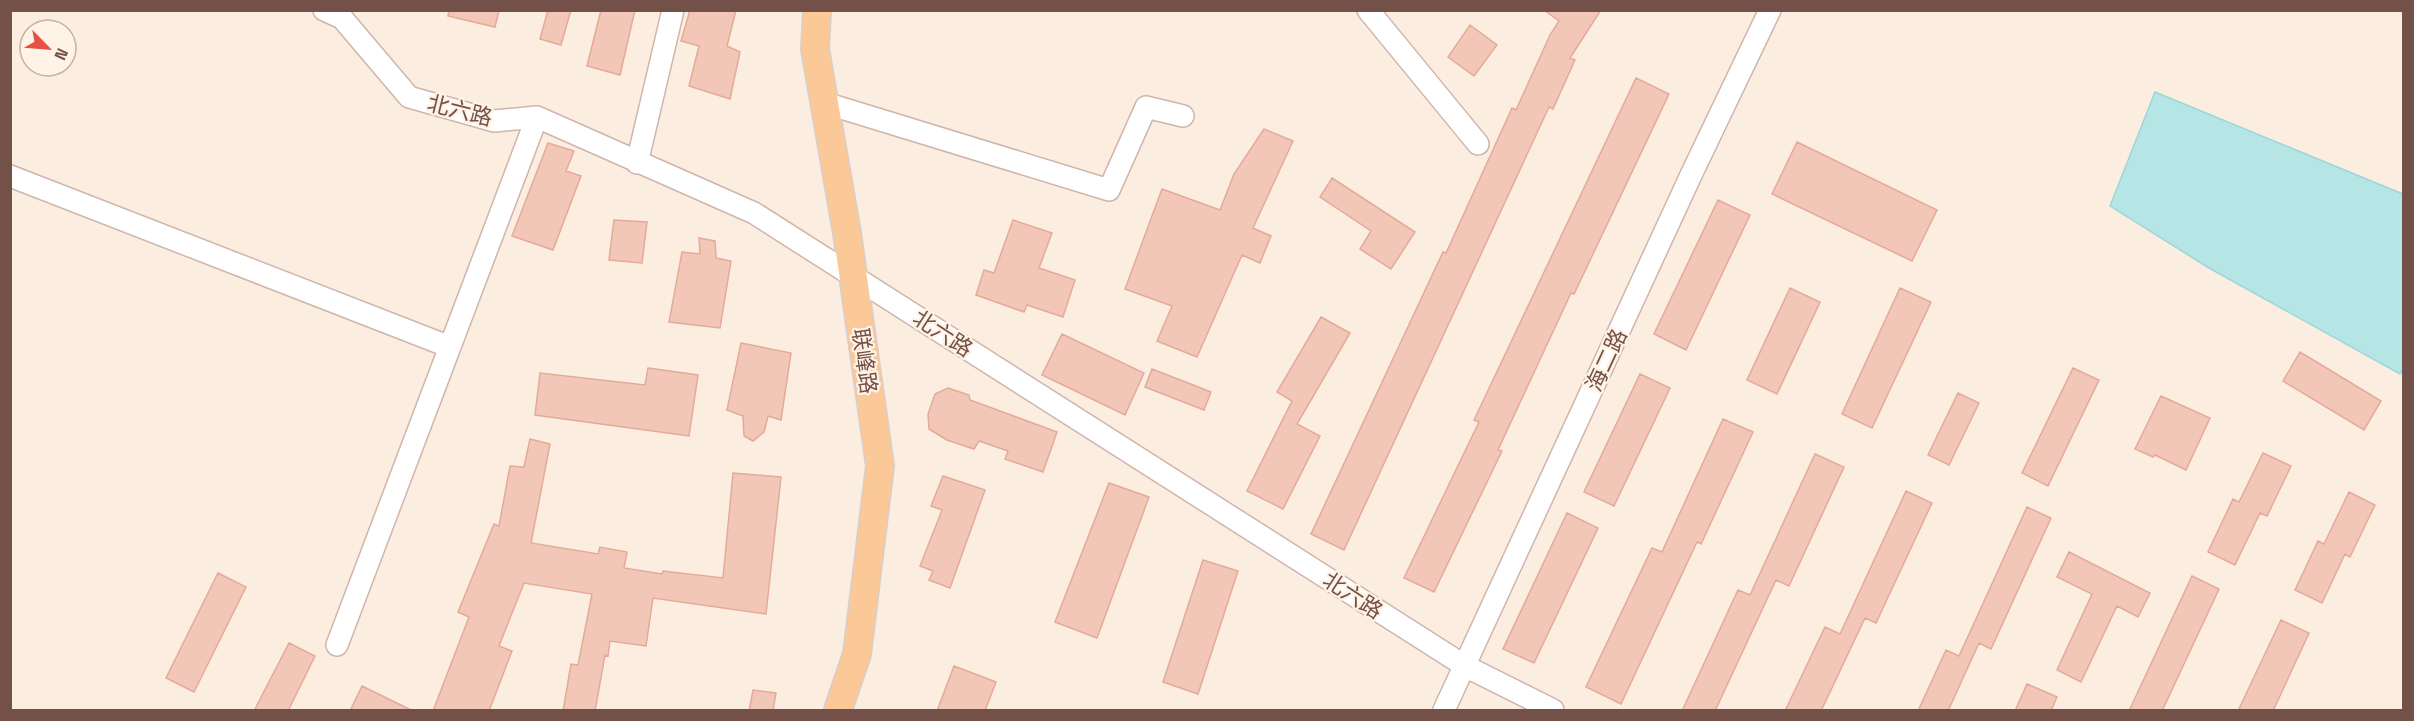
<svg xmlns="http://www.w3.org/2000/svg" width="2414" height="721" viewBox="0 0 2414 721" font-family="'Space Grotesk','Noto Sans SC',sans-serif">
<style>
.water{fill:#b6e5e5;stroke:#9cd7d7;stroke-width:1.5}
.building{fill:#f2c7b8;stroke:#e4aa99;stroke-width:1.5}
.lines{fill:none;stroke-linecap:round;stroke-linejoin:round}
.minor-casing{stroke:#cfb5ab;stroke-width:24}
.major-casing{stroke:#d8cecc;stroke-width:30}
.minor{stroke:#fff;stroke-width:21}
.major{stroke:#fbc898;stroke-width:27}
.labels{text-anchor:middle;stroke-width:4.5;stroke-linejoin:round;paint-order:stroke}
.street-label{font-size:22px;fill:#735148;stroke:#fff2e7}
</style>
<rect width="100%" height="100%" fill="#fcede1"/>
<path class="water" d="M2155,92L2403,194L2404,367L2400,374L2209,268L2110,206Z"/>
<path class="building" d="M449,10H499L495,27L448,16Z
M548,10H571L561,45L540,39Z
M601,10H635L620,75L587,66Z
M690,10H736L727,46L740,52L730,99L689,86L699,46L681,41Z
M1544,10H1601L1570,58L1575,60L1553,109L1549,107L1344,550L1311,534L1443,252L1446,253L1512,108L1516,110L1550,35L1559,21Z
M1470,25L1497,45L1474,76L1448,57Z
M1636,78L1669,94L1574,294L1571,293L1498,450L1502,451L1434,592L1404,578L1479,422L1474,420Z
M1264,129L1293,141L1253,228L1271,236L1260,263L1242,255L1197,357L1157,341L1172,306L1125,289L1162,189L1220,210L1234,174Z
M1797,142L1937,210L1912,261L1772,194Z
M548,143L574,151L566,171L581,176L553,250L512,236Z
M1332,178L1415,232L1391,269L1360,249L1371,231L1320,197Z
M1718,200L1750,215L1686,350L1654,334Z
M614,220L647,222L642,263L609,260Z
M1013,220L1052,233L1039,268L1075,280L1063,317L1027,305L1024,312L976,295L984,270L994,273Z
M699,238L715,241L716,258L731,261L720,328L669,322L682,252L700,254Z
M1790,288L1820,302L1777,394L1747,380Z
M1900,288L1931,302L1872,428L1842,414Z
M1321,317L1350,333L1297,424L1320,436L1283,509L1247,491L1292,401L1277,392Z
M1062,334L1144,373L1125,415L1042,375Z
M741,343L791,353L781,420L768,416L764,432L753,441L744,436L743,416L727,410Z
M2300,352L2381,401L2364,430L2283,381Z
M648,368L698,375L689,436L535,415L540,373L645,385Z
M2073,368L2099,380L2048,486L2022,473Z
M1152,369L1211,392L1204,410L1145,387Z
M1640,374L1670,388L1614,506L1584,492Z
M948,388L969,395L970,400L1057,432L1043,472L1005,459L1008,451L979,441L974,449L947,440L929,429L928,414L935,394Z
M1958,393L1979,403L1949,465L1928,455Z
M2161,396L2210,418L2186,470L2155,455L2153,457L2135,449Z
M1723,419L1753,432L1701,544L1697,542L1621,704L1586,687L1652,548L1662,552Z
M530,439L550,444L531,543L598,554L600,547L627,552L624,568L662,574L663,571L723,578L733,473L781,477L766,614L653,598L646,646L610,641L608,656L605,655L595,711H563L571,664L578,665L592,594L524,583L499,646L512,651L489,711H433L469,617L458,612L494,524L499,526L510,466L524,467Z
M2263,453L2291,466L2267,516L2260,513L2235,565L2208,552L2233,499L2239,502Z
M1815,454L1844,467L1789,586L1776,580L1715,711H1682L1738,590L1750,595Z
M943,476L985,490L950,588L929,580L933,571L920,566L942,510L931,506Z
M1109,483L1149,497L1097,638L1055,622Z
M1906,491L1932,503L1876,623L1865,618L1821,711H1785L1825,627L1840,634Z
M2349,492L2375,505L2350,557L2345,554L2322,603L2295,590L2318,541L2324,544Z
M2027,507L2051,518L1991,649L1979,643L1948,711H1918L1946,650L1959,656Z
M1567,513L1598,528L1534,663L1503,649Z
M2069,552L2150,593L2138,617L2117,606L2081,682L2057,670L2092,594L2057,577Z
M1203,560L1238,571L1198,694L1163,682Z
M218,573L246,587L194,692L166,678Z
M2192,576L2219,589L2162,711H2129Z
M2281,620L2309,633L2273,711H2238Z
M289,643L315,656L288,711H254Z
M954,666L996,682L985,711H937Z
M2027,684L2057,697L2051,711H2015Z
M362,686L413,711H350Z
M753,690L776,693L773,711H749Z"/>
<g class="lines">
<defs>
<path id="minor" d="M324,10L342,18L409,97L494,121L537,117L754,213L1465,666L1553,710
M1368,10L1478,144
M825,103L1109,190L1146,107L1183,116
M637,163L673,10
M10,176L450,347
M337,645L537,117
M1444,710L1691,175L1770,10"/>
<path id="major" d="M817,10L815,49L847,233L880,466L857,654L838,710"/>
</defs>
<use href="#minor" class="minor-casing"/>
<use href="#major" class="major-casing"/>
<use href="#minor" class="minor"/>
<use href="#major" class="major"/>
</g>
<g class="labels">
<g class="street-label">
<text transform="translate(460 110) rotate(14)" y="8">北六路</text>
<text transform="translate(943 333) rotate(33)" y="8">北六路</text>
<text transform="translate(1606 360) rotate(-65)" y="8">海二路</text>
<text transform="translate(865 361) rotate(82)" y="8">联峰路</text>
<text transform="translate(1353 595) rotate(33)" y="8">北六路</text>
</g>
</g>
<rect width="2414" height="721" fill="none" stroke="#735148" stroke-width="24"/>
<g transform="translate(48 48) rotate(115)"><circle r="28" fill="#fff2e7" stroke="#c7b2a7" stroke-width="1.5"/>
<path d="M0-4.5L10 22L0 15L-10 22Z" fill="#e75145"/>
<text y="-9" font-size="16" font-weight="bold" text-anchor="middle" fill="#735148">N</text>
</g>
</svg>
